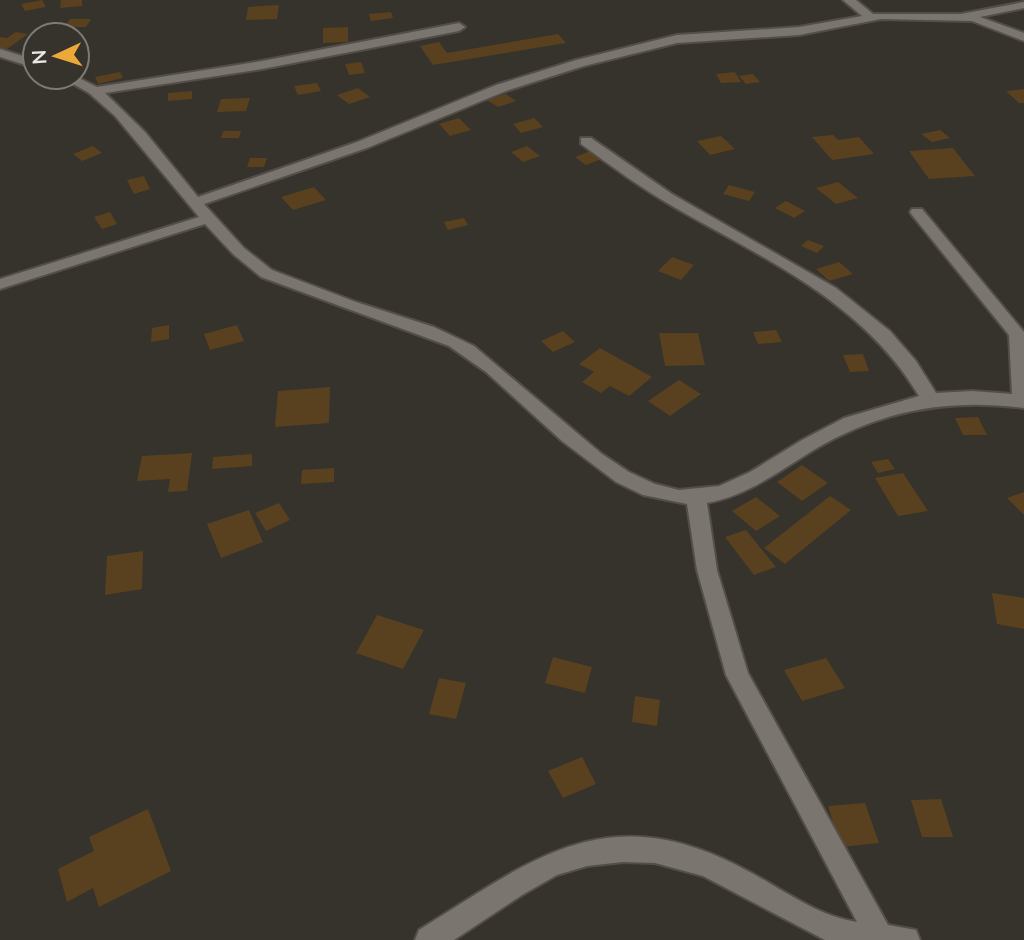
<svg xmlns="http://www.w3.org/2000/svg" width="1024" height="940" viewBox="0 0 1024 940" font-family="Lato,sans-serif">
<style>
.building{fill:#59411f}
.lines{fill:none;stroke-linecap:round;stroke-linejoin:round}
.minor-casing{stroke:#534e4a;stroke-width:4}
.minor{fill:#7a756f;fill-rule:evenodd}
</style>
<rect width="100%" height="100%" fill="#36322c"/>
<path class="building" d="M42,0L46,7L25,11L21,4Z
M61,0H82V6L60,8Z
M279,5L277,19L246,20L248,7Z
M391,12L393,18L371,21L369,14Z
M70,19H91L86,27H64Z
M348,27V42L323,43V28Z
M16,32L28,34L7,49L0,47V37L7,38Z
M558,34L566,43L433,65L420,46L439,42L447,53Z
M361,62L365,73L349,75L345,64Z
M120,72L123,78L98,84L95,77Z
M735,72L741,82L721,83L716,74Z
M753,74L760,82L746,84L739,76Z
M317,83L321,91L298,95L294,86Z
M358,88L370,97L349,104L337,95Z
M1024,89V103H1019L1006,91Z
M192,91V99L168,101V93Z
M506,94L516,101L498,107L487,100Z
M250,98L246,111L217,112L221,99Z
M459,118L471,130L450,136L439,124Z
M534,118L543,127L521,133L513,124Z
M940,130L950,138L932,142L921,134Z
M223,131H241L239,138H221Z
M833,135L838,140L859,137L874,154L832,160L812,137Z
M721,136L735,149L710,155L697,141Z
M93,146L102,153L82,161L73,154Z
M527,146L540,156L523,162L511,152Z
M953,148L975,176L929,179L909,151Z
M593,150L604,158L586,165L575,157Z
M250,158H267L264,167H247Z
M144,176L150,189L134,194L127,180Z
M838,182L858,198L836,204L816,188Z
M729,185L755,192L749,201L723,194Z
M314,187L326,200L293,210L281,197Z
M786,201L805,211L794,218L775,208Z
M110,212L117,224L102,229L94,217Z
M464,218L468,225L448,230L444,222Z
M808,240L824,246L817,253L801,246Z
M672,257L694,265L681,280L658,271Z
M839,262L853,274L829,281L816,269Z
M169,325V339L151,342L152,328Z
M237,325L244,341L210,350L204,334Z
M776,330L782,342L758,344L753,332Z
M563,331L575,342L553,352L541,341Z
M659,333H698L705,365L665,366Z
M600,348L652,377L629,396L610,386L601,393L582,382L594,372L579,364Z
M863,354L869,371L850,372L843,355Z
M679,380L701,394L670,416L648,401Z
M330,387L329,423L275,427L278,391Z
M978,417L987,435H963L955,418Z
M192,453L187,491L168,492L170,479L137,481L142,456Z
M252,454V466L212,469L213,457Z
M888,459L895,469L878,473L871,462Z
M802,465L828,483L802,501L777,482Z
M334,468V482L301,484L302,470Z
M903,473L928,511L898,516L875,478Z
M1024,492V515L1007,498Z
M830,496L851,510L785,564L764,548Z
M756,497L780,516L756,531L732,511Z
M279,503L290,520L266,531L255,513Z
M249,510L263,542L221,558L207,524Z
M746,530L776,567L754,575L725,537Z
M143,551L142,589L105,595L107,556Z
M992,593L1024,598V629L997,624Z
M377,615L424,630L403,669L356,653Z
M553,657L592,667L585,693L545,683Z
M826,658L845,688L802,701L784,670Z
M439,678L466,683L456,719L429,714Z
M635,696L660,700L657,726L632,722Z
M582,757L596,784L563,798L548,771Z
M941,799L953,837H922L911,800Z
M865,803L879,843L841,847L828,806Z
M148,809L171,871L99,907L93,888L67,902L58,869L94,851L89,837Z"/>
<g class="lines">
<defs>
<path id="minor" d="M843,0H856L873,14H961L1024,2V8L980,17L1024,33V41L972,21L881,19L799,35L677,43L584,66L506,91L367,148L204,204L244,248L272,270L356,302L434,327L474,346L602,454L629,472L655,484L679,490L719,486L750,472L802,440L844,418L919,396C862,301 766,260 674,207C641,188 611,166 581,144V138H591L672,194L836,288L890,331L916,361L936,393L972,391L1012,394L1009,335L912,215L910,212L912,209H922L1024,332V408C950,398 882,410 817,448C780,470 750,495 707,503L717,570L748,673L888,925L916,930L920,940H825L703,876L655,863L623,862L587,866L557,875L522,895L454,940H415L419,930C533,859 606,797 742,868C780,887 815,916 857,922L726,675L697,570L687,504L643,495L616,482L562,441L486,372L449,346L261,277L233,254L205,224L0,289V279L199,217L115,116L89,93L61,77H77L97,87L262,61L459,23L465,27L459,31L262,69L105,93L145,132L198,197L357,142L496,85L576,60L677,35L799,27L862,16Z
M0,49L35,60V68L0,57Z"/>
</defs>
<use href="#minor" class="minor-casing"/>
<use href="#minor" class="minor"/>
</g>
<g transform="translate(56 56) rotate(266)"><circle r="33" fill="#36322c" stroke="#7e7a75" stroke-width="2"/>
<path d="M0-5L12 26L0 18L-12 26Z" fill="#eca93a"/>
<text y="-10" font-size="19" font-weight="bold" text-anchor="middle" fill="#e9e6e3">N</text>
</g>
</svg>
